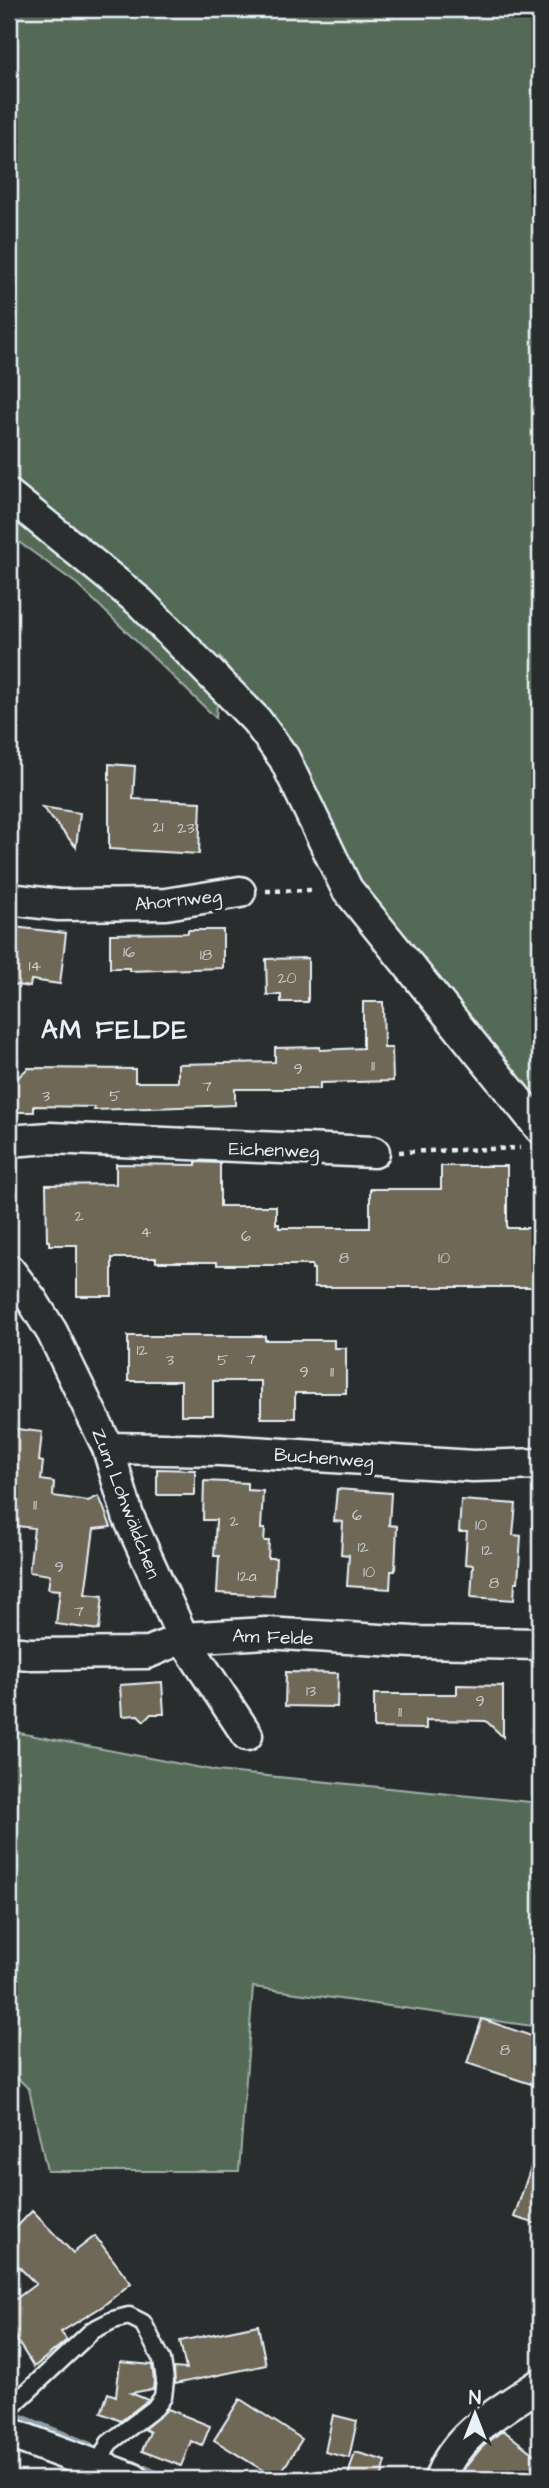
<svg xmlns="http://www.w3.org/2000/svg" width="549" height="2488" viewBox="0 0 549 2488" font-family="'Architects Daughter',sans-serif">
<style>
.green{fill:#546b57;stroke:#9eaea8;stroke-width:2}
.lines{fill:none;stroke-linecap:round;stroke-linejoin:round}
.stream{stroke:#8d9fa9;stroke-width:9}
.building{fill:#6f6757;stroke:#e8f1f8;stroke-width:2}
.service-casing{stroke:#e8f1f8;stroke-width:21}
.minor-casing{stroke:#e8f1f8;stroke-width:35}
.path{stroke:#e8f1f8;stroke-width:4.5;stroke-dasharray:5 5;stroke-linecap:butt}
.service{stroke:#2a2d2e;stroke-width:16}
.minor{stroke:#2a2d2e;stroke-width:30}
.labels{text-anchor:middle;stroke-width:7;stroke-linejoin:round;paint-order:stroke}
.number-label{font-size:16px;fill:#caced0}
.street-label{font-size:19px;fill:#e8f1f8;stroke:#2a2d2e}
.district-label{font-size:26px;font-weight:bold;letter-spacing:2px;fill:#e8f1f8;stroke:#2a2d2e}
</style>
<rect width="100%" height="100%" fill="#2a2d2e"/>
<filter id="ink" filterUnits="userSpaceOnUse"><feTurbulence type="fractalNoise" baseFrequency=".0143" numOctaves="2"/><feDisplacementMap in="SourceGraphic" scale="14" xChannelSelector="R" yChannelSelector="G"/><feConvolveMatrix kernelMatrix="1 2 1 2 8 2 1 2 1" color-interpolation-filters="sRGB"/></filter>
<g filter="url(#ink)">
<path class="green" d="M9,9H540V1113L356,884L291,753L220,657L216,718L77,584L9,535Z
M9,1731L217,1771L540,1803V2027L253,1987L239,2171H47L29,2089L9,2070Z"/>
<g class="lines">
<path class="stream" d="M15,2416L89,2446
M133,2464L166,2479"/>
</g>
<path class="building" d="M109,764L135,766L133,799L201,802L199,854L109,849Z
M42,807L80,813L76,847Z
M13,927L66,933L60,984L31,980L30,987L9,984Z
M188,930H223V968L129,971V968H110V934L188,933Z
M308,958V1002H281V995H267L266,959Z
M363,1002H383L384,1048H392L393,1081L320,1083V1089H235V1105L94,1110V1107L34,1106V1112H9V1086L28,1068L135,1069V1082H178V1064L275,1062V1048L320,1047V1050L363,1048Z
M196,1162L220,1163V1206H276V1224H279V1228H370V1189H441V1166H507V1228H540V1287H314V1269H312V1265H217V1262H156V1258H112V1296H77V1245H49V1241H47L46,1185L116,1184V1164L196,1165Z
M128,1336H265V1340H334V1348H346V1393H295V1418H261V1381H213V1415H181V1381H128Z
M9,1428L42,1432L39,1461L43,1462L41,1480L54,1482L53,1496L88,1501L99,1496L111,1527L94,1529L85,1594L103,1596L99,1630L56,1624L60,1590L48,1589L50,1575L29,1572L34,1528L9,1525Z
M157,1469L195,1470V1495H157Z
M204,1481L247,1483V1490L263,1491L261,1529H265L264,1541H269L268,1558H276L274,1596L217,1593L219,1556H214L216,1520H203Z
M337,1489L391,1493L389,1525L397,1526L395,1571H391L390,1589L347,1586L349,1555L341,1554L343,1522L334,1521Z
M461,1500L516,1504L513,1535L521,1536L518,1582H515L514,1600L471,1597L473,1565L465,1564L467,1532H459Z
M286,1672L338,1673L337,1707L285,1706Z
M162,1682L164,1714H151L144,1721L138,1715L122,1716L120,1685Z
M457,1685L503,1686V1737L486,1721L426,1720V1729L374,1728V1694H457Z
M482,2019L540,2039V2056L531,2084L467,2063Z
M536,2152H540V2225L514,2217Z
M32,2211L73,2253L95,2236L131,2283L103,2306L61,2332L67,2340L34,2367L9,2328V2304L36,2284L9,2257V2235Z
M258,2325L266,2365L175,2384L174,2368L186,2369L180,2341Z
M120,2362L152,2365L154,2380L153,2389L131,2393L148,2400L121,2421L101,2413L108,2393L116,2396Z
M240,2399L302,2439L277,2479L214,2440Z
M168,2409L210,2426L202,2446L191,2441L181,2466L142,2451L150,2432L144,2429Z
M333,2415L357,2421L349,2458L325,2452Z
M503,2430L540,2459V2479H478L463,2470L481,2448Z
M355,2452L386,2461L381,2479H347Z"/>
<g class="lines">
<defs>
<path id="service" d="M9,2409L93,2330L113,2320L129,2316L143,2323L162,2360L165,2380L163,2397L155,2408L109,2443L98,2465"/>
<path id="minor" d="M9,495L140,602L256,720L284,758L347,889L540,1128
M9,899L59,905L166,904L240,892
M9,1141L50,1138L374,1152
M9,1270L32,1300L52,1332L108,1448L128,1516L183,1638L247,1735
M108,1448L221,1450L473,1466L540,1464
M9,1652L30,1654L147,1653L183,1638L266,1633L413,1642L540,1644
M9,2433L133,2479
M440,2479C454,2434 504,2409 540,2384"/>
</defs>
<use href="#service" class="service-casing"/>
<use href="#minor" class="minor-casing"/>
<path class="path" d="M266,891L316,890
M399,1152L520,1148"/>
<use href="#service" class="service"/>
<use href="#minor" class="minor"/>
</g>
</g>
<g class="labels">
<g class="number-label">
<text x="158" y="832">21</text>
<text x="186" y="833">23</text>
<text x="129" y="957">16</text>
<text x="206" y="960">18</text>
<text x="35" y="971">14</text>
<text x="287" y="983">20</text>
<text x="373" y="1071">11</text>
<text x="298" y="1074">9</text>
<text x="207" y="1091">7</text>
<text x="46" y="1101">3</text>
<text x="115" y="1101">5</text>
<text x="79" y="1221">2</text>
<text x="146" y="1237">4</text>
<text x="246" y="1241">6</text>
<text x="344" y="1263">8</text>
<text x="444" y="1263">10</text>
<text x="142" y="1355">12</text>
<text x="251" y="1364">7</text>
<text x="170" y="1365">3</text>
<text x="223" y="1365">5</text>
<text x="304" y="1377">9</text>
<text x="332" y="1377">11</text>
<text x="35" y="1510">11</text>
<text x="357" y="1520">6</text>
<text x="234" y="1526">2</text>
<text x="481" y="1530">10</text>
<text x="363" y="1552">12</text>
<text x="487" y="1555">12</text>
<text x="59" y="1572">9</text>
<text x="369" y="1577">10</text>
<text x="247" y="1581">12a</text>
<text x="494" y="1588">8</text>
<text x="79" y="1616">7</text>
<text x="311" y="1696">13</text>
<text x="480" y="1706">9</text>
<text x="400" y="1717">11</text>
<text x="505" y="2055">8</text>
</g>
<g class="street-label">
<text transform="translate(178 899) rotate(-6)" y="7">Ahornweg</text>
<text transform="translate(274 1149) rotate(2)" y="7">Eichenweg</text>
<text transform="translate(324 1457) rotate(4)" y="7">Buchenweg</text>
<text transform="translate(127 1503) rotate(69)" y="7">Zum Lohwäldchen</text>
<text transform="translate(273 1636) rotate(2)" y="7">Am Felde</text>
</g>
<g class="district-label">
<text x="115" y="1038">AM FELDE</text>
</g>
</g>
<rect width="549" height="2488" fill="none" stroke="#2a2d2e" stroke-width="35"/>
<rect x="18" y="18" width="514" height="2453" fill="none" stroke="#e8f1f8" stroke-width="2.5" filter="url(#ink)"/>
<g transform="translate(475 2414)" stroke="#2a2d2e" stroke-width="5" paint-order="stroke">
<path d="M0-5L12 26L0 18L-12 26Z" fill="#e8f1f8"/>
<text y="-10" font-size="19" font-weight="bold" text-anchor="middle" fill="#e8f1f8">N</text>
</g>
</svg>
